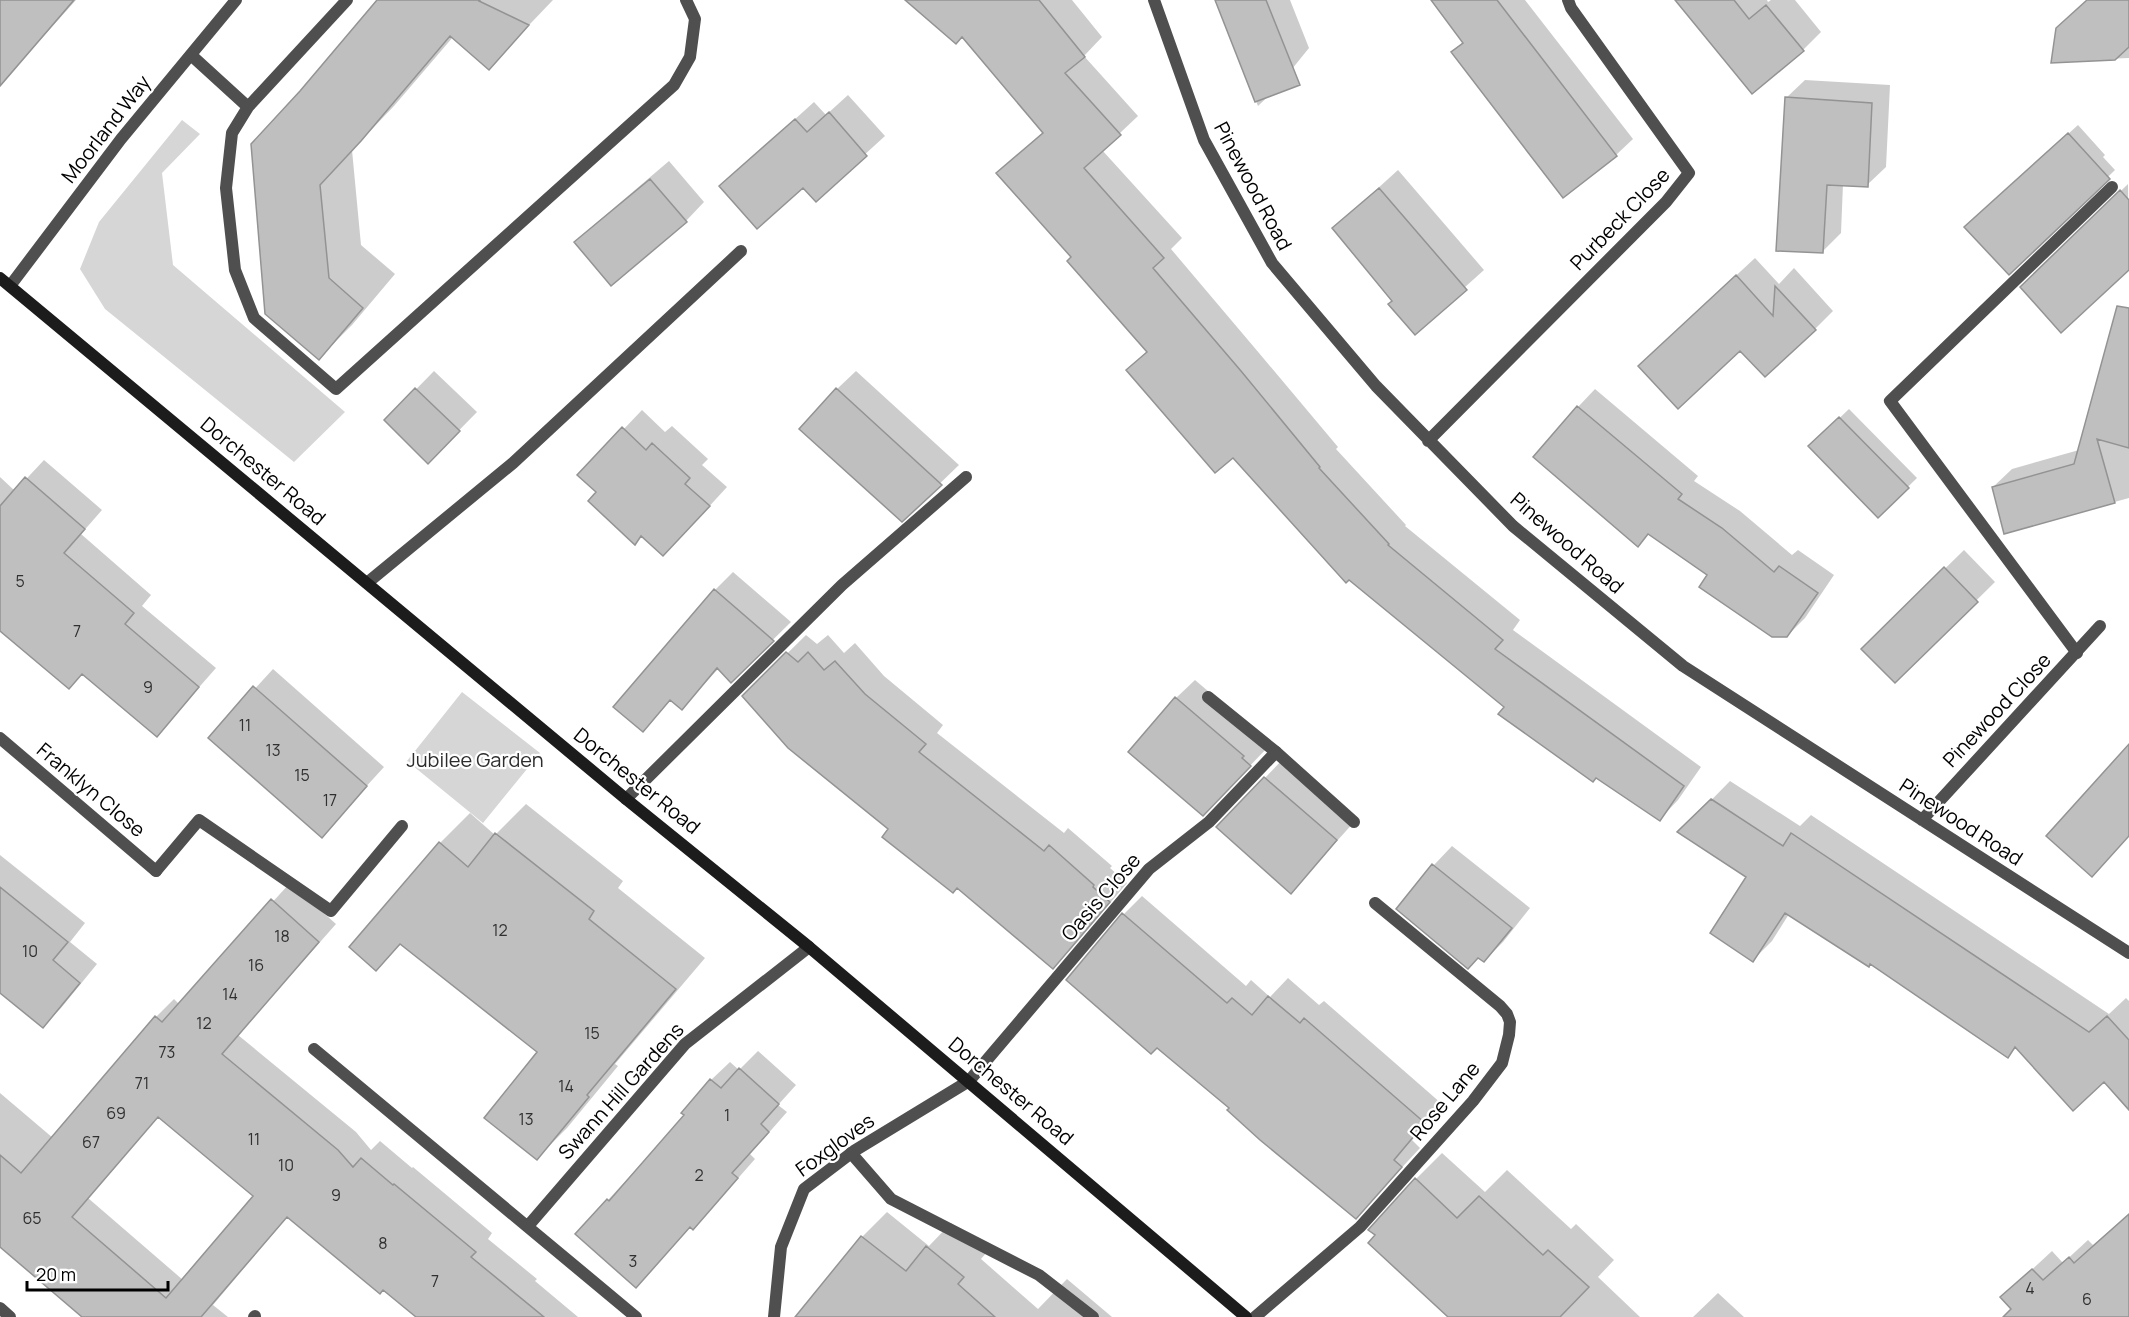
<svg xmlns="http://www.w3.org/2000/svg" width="2129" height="1317" viewBox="0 0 2129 1317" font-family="Manrope,sans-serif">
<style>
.green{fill:#d6d6d6}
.shadow{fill:#0003;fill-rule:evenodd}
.building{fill:#bfbfbf;stroke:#939393;stroke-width:1.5;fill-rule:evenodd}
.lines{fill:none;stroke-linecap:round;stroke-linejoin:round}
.service{stroke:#4f4f4f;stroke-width:12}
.minor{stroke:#4f4f4f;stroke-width:12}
.secondary{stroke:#1c1c1c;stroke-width:12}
.labels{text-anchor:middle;stroke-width:4.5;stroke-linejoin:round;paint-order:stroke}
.number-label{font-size:16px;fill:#303030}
.street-label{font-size:20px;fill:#000;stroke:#fff}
.park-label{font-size:20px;fill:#2d2d2d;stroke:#fff}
</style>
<rect width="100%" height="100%" fill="#fff"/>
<path class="green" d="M182,120L200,134L162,173L173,265L345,412L294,462L105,309L80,269L99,222Z
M462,692L540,753L483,823L407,761Z"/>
<path class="shadow" d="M0,0H76L0,85Z
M379,0H553L488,68L453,37L394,106L352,150L361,245L395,274L352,325L319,358L301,92Z
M908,0H1072L1102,37L1084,56L1138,116L1102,150L1182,238L1171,249L1259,353L1338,447L1336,449L1406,525L1405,526L1520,620L1513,630L1701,767L1678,800L1660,819L1506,706L1233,456L1128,370L1148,350L1073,257L998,173L1044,131L963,36Z
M1216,0H1290L1309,48L1275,90L1258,106Z
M1432,0H1525L1633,139L1616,155L1453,52L1464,41Z
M1685,0H1767L1768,2L1771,0H1795L1821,32L1803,50Z
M2087,0H2129V58L2053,61Z
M1805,80L1890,85L1886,167L1867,185L1843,184L1841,233L1822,252L1786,98Z
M848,95L885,136L816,199L804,185L721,186L814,102L826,115Z
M2078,125L2105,155L2103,157L2115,170L2009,273L1975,218Z
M669,161L704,202L686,221L576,242L595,224Z
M1398,170L1484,270L1415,332L1394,300L1334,228Z
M2128,184L2129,268L2022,287Z
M1755,258L1779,284L1794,268L1833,311L1815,329L1741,349L1658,348Z
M2129,314V498L2005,532L1993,487L2012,469L2079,450Z
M434,371L477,412L428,462L386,420Z
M856,371L959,465L902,520L837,389Z
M1595,389L1698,476L1694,481L1740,511L1792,555L1798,550L1834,575L1805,618L1787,636L1709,574L1649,533L1637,545L1578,407Z
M1849,409L1917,478L1878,516L1810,446Z
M642,410L665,432L672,426L708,459L702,465L727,487L682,536L598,492L580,475Z
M44,460L102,510L81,534L151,595L142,606L216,668L157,735L83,673L0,629V477L15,491Z
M1964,550L1995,582L1895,681L1863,649Z
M733,572L791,622L731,681L719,668L682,708L672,699L643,730L715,590Z
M806,635L817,644L828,635L844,653L855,643L884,676L943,725L937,733L1064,833L1068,828L1112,866L1110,868L1127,883L1072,948L1053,967L890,829L744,696Z
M273,669L384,767L321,836L210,738Z
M1195,680L1262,737L1268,747L1221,796L1176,698Z
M1283,759L1355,821L1291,892L1265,778Z
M1730,781L1800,826L1811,815L2109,1014L2126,998L2129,1001V1088L2017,1047L2007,1056L1871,963L1789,914L1772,941L1753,960L1748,877L1680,832Z
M526,804L623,881L618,888L705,958L615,1064L618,1066L567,1128L537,1158L539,1051L402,943L376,968L440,843L470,813L495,835Z
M1452,846L1530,908L1503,942L1484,961L1398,909L1434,865Z
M0,855L85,923L70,942L97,964L61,1008L43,1026L0,991Z
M290,883L336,924L238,1035L356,1132L371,1150L380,1141L412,1168L413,1167L492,1233L488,1239L537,1279L535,1281L578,1317H418L288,1216L213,1305L228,1317H84L0,1245V1093L53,1138L156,1017L174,999L179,1004ZM159,1115L255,1196L183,1280L88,1198Z
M1142,896L1246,986L1251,980L1270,997L1288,978L1319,1005L1324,1001L1442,1104L1412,1140L1420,1148L1356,1217L1231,1108L1157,1046L1068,979L1124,914Z
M758,1051L796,1085L778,1105L787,1112L750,1154L755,1159L711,1209L693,1228L691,1226L654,1267L608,1200L686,1115L711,1080L730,1062L739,1070Z
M1442,1153L1485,1192L1507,1170L1571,1229L1576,1224L1614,1260L1598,1277L1640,1317H1461L1416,1179Z
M887,1212L929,1246L951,1223L987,1252L981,1259L1038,1309L1067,1279L1112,1317H823L807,1304L862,1237Z
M2129,1214V1317H2020L2002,1297L2052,1251L2063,1263L2088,1240L2093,1245Z
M1718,1293L1744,1317H1693Z"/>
<path class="building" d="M0,0H74L0,86Z
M377,0H480L479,1L529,25L489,70L450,36L361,141L320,185L329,278L363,308L319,360L265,314L251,144L300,91Z
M905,0H1039L1085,57L1065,73L1121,135L1084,168L1164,258L1153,268L1241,371L1320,467L1319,468L1389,544L1388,545L1503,640L1495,649L1684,786L1660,821L1596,778L1593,782L1498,714L1504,707L1349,580L1346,583L1233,458L1215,473L1126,370L1147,352L1067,261L1071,257L996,173L1043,133L962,37L956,44Z
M1215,0H1266L1300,85L1255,102Z
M1431,0H1497L1617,156L1563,198L1451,52L1463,43Z
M1675,0H1734L1749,19L1766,5L1804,51L1752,94Z
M2087,0H2129V47L2115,60L2051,63L2056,28Z
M1785,97L1872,103L1868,187L1827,185L1823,253L1776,251Z
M829,112L867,156L816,202L803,188L757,229L719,186L795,119L807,132Z
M2068,133L2110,179L2009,275L1964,227Z
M650,179L687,222L611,286L574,242Z
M1379,188L1467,290L1415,335L1388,304L1392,301L1332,228Z
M2120,190L2129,200V270L2061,333L2020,287Z
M1736,275L1773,316L1775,286L1816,330L1765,377L1740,351L1678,409L1638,366Z
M2117,306L2129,308V448L2097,439L2115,503L2004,534L1992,487L2074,464Z
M415,388L460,431L428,464L384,420Z
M836,388L942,485L902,522L799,429Z
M1577,406L1682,494L1678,499L1722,528L1774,572L1779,566L1818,593L1787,637H1772L1699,587L1707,575L1648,534L1638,547L1533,457Z
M1839,417L1909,488L1878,518L1808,446Z
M622,427L646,450L652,443L690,478L685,484L710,506L663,556L641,536L635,545L588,501L596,492L577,475Z
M25,477L85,529L64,553L134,613L125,624L199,687L157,737L82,674L69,689L0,631V506Z
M1944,567L1978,602L1895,683L1861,649Z
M714,589L774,641L731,683L717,668L682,710L670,700L643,732L613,707Z
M786,652L798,662L808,652L824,670L835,661L865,694L926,744L919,752L1044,851L1049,845L1094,885L1093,887L1110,902L1053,969L957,888L953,893L882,837L888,829L788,748L742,696Z
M253,686L367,786L322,838L208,738Z
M1175,697L1244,756L1242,758L1251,766L1203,816L1128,752Z
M2129,744V836L2092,877L2046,836Z
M1264,777L1337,840L1291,894L1216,827Z
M1711,799L1783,846L1791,833L2089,1032L2107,1016L2129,1040V1110L2104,1082L2073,1111L2015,1047L2008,1058L1870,964L1869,967L1785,913L1753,962L1710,933L1746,877L1677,832Z
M495,833L594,911L589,919L676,989L587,1095L589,1097L537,1160L484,1118L537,1052L400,944L376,971L349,947L439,842L468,867Z
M1432,864L1512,928L1484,962L1478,958L1468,969L1396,909Z
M0,887L68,942L53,960L80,983L43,1028L0,993Z
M271,899L319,942L222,1054L338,1150L353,1167L361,1158L393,1185L394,1184L476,1252L471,1257L544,1317H416L383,1290L380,1294L287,1217L201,1317H82L0,1247V1155L21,1173L155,1016L162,1022ZM158,1117L253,1196L166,1298L72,1217Z
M1122,913L1227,1003L1232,998L1252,1015L1268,996L1300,1023L1304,1018L1425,1123L1394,1160L1402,1167L1356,1219L1260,1140L1227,1110L1229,1108L1157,1048L1151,1054L1066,980Z
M739,1068L779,1104L761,1124L769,1132L732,1173L738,1178L693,1230L690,1227L636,1288L575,1234L607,1199L609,1201L684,1115L681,1113L710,1079L721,1088Z
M1415,1178L1457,1218L1479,1196L1543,1255L1548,1250L1589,1287L1560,1317H1448L1368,1243L1375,1235L1368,1230Z
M2129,1214V1317H2003L2011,1309L2000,1297L2032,1269L2043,1280L2069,1257L2074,1263Z
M861,1236L906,1271L926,1246L964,1277L958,1284L995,1317H795Z"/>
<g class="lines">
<path class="service" d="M347,0L248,107L232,133L226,188L235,270L254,318L336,389L674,85L690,57L695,19L686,0
M191,55L248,107
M367,583L513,463L741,251
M2077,653L1890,401L2112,187
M1208,697L1276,752L1354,822
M626,799L842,585L966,477
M156,871L199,820L331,911L402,826
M314,1049L636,1317
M851,1153L891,1199L1039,1275L1093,1317
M528,1226L685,1044L809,947
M254,1317L255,1316
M1255,1317L1360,1227L1473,1101L1502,1063L1509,1035L1510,1022L1507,1014L1500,1006L1375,903"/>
<path class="minor" d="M1154,0L1204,140L1272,263L1376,386L1513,526L1683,666L2129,953
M10,286L121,139L236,0
M1428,441L1666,202L1689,173L1571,8L1568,0
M0,738L156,871
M1922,820L2100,626
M0,1308L10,1317
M774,1317L781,1247L804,1189L854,1151L969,1081L1149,869L1209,822L1276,752"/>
<path class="secondary" d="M0,278L626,799L809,947L1246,1317"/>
</g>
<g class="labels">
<g class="number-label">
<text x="20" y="587">5</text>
<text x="77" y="637">7</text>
<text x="148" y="693">9</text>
<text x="245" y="731">11</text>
<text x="273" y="756">13</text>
<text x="302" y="781">15</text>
<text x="330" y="806">17</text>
<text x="500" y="936">12</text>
<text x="282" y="942">18</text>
<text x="30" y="957">10</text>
<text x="256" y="971">16</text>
<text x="230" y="1000">14</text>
<text x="204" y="1029">12</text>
<text x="592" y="1039">15</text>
<text x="167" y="1058">73</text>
<text x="142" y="1089">71</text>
<text x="566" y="1092">14</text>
<text x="116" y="1119">69</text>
<text x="727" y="1121">1</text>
<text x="526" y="1125">13</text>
<text x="254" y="1145">11</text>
<text x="91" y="1148">67</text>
<text x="286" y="1171">10</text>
<text x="699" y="1181">2</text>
<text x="336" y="1201">9</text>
<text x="32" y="1224">65</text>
<text x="383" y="1249">8</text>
<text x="633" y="1267">3</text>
<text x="435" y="1287">7</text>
<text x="2030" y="1294">4</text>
<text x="2087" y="1305">6</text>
</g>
<g class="street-label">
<text transform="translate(106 129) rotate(-52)" y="7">Moorland Way</text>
<text transform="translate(1253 186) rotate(62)" y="7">Pinewood Road</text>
<text transform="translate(1620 219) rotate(-46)" y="7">Purbeck Close</text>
<text transform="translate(263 471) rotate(40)" y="7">Dorchester Road</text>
<text transform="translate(1567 543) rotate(41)" y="7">Pinewood Road</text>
<text transform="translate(1997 710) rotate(-47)" y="7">Pinewood Close</text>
<text transform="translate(637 781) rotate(39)" y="7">Dorchester Road</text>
<text transform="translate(91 790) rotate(40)" y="7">Franklyn Close</text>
<text transform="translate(1961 822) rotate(33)" y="7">Pinewood Road</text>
<text transform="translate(1101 897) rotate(-49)" y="7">Oasis Close</text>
<text transform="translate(621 1091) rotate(-48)" y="7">Swann Hill Gardens</text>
<text transform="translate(1011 1091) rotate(40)" y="7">Dorchester Road</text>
<text transform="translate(1445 1101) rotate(-50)" y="7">Rose Lane</text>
<text transform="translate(835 1145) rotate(-36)" y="7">Foxgloves</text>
</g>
<g class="park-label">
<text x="475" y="767">Jubilee Garden</text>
</g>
</g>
<path d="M27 1281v9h141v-9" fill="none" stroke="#000000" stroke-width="3"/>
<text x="36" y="1281" font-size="18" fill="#000000" stroke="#ffffff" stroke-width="4.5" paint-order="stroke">20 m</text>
</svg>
